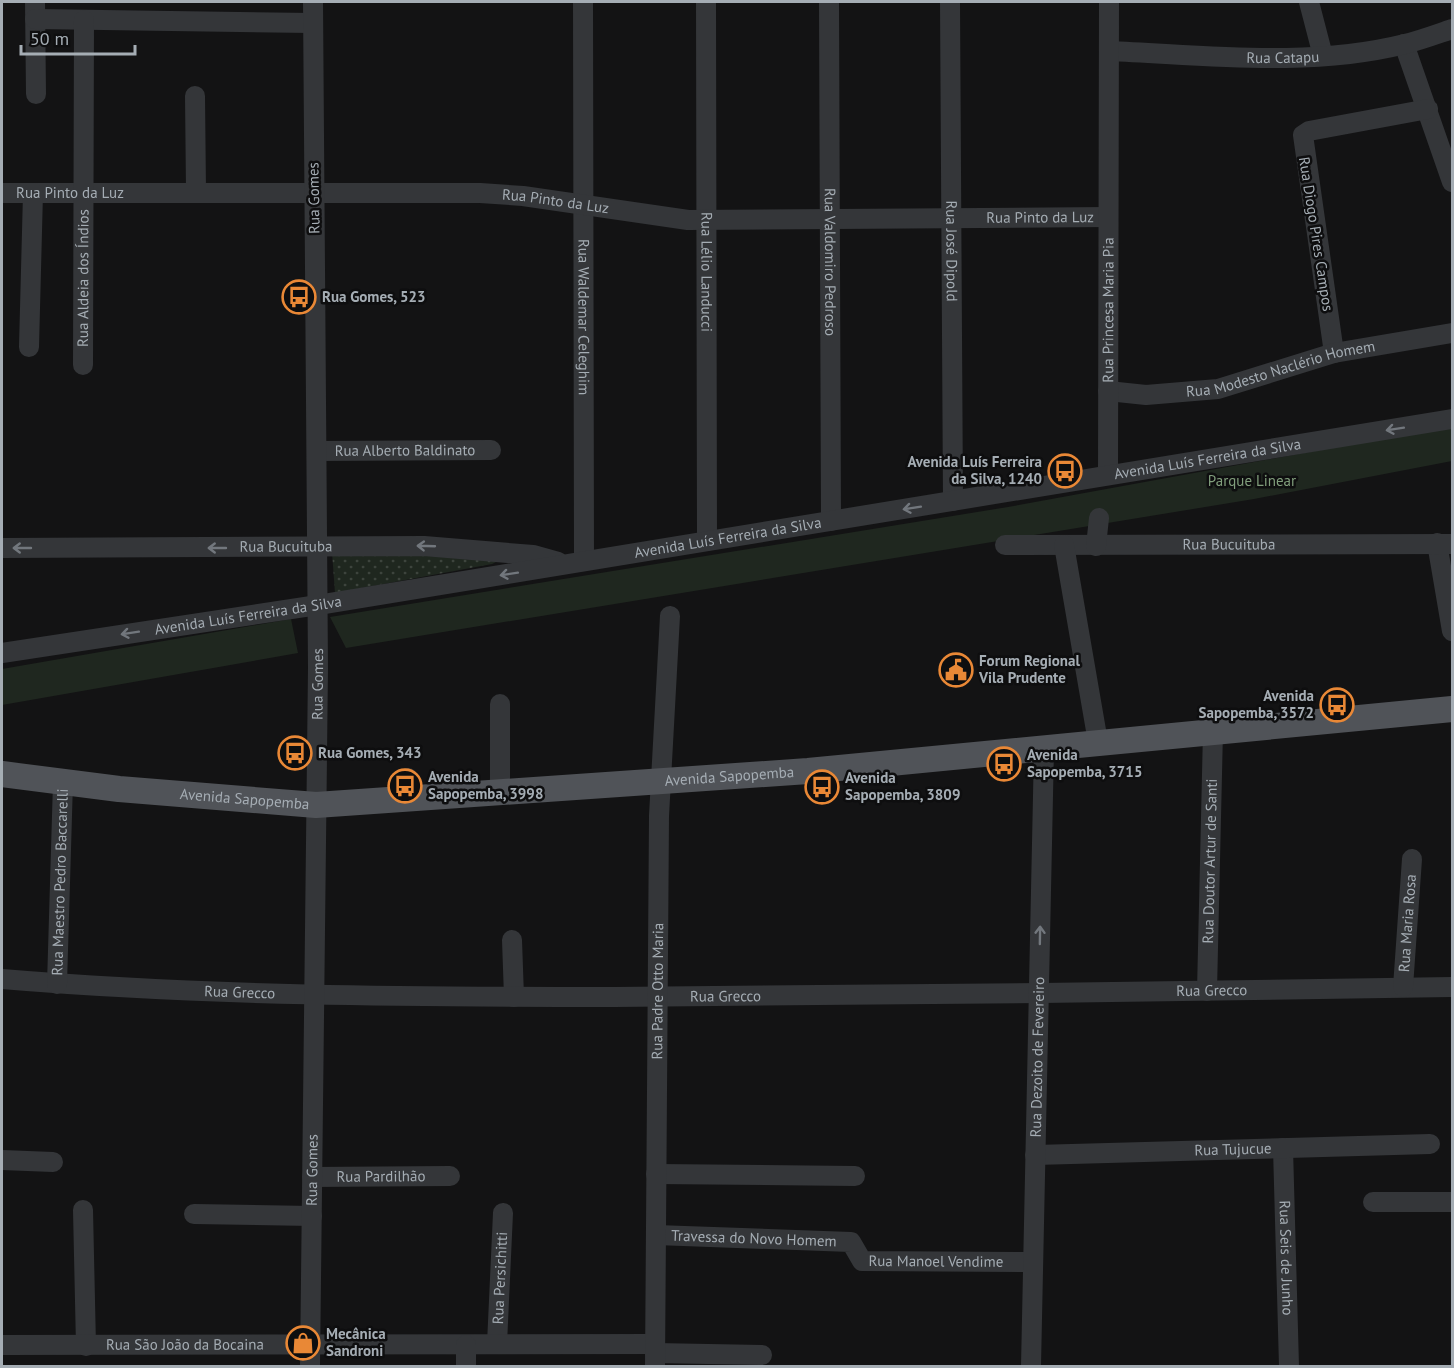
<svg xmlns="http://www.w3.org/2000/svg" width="1454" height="1368" viewBox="0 0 1454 1368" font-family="'PT Sans',sans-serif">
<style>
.grass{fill:url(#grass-dots)}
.park{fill:#1f271f}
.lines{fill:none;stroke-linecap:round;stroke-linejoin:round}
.minor{stroke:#343639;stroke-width:20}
.major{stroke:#505358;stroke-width:26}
.oneway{stroke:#72777d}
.labels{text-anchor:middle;stroke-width:5;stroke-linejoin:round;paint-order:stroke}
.street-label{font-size:15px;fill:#a5adb4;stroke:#0e0e0f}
.poi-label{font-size:15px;font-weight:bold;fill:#a5adb4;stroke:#0e0e0f;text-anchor:start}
.park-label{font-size:15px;fill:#819e7c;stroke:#0e0e0f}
</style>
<defs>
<pattern id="grass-dots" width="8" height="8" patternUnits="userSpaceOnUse" patternTransform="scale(1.5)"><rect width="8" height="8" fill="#1f271f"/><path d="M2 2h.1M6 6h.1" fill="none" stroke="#3d443d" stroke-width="1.8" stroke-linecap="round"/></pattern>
</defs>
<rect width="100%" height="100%" fill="#131314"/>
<path class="grass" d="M332,552L497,556L496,562L492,564L335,593Z"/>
<path class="park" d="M1452,426V461L1254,499L346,648L330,617L1008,507Z
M291,619L298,653L2,705V669Z"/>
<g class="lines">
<g class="minor">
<path d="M35,2L36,94"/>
<path id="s1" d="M583,2L584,561"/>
<path id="s2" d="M706,2L707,541"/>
<path id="s3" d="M829,2L831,521"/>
<path id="s4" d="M950,2L953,501"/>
<path d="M1309,2L1323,56"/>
<path d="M35,19L312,23"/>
<path d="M1404,44L1452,182"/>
<path id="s5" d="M1109,51C1207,55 1308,68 1405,44C1421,40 1437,34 1452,29"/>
<path d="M195,96L196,191"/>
<path id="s6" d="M2,193H480L523,196L688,220L1108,217"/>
<path d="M29,347L33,193"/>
<path d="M1334,353L1303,135L1309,131L1428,109"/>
<path id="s7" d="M83,365L84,20"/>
<path id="s8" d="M1108,391L1146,395L1218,389L1334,353L1452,333"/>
<path id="s9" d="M318,451L491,450"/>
<path id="s10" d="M1108,475L1109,2"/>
<path d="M1437,543L1452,631"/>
<path id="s11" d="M1005,545L1452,544"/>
<path d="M1064,545L1098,742"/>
<path d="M1096,546L1099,518"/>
<path id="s12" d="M2,548L424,546L533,555L558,562"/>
<path id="s13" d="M2,653L318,605L1452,419"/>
<path d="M500,704V793"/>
<path d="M408,800V778"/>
<path d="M512,940L514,997"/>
<path id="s14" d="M2,979C205,996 409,997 614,997C893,996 1173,991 1452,987"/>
<path id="s15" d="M57,984L63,782"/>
<path id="s16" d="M1403,987L1412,859"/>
<path id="s17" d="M1207,991L1213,731"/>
<path id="s18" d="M1283,1148L1289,1366"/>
<path id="s19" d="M1035,1155L1430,1144"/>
<path d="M2,1160L53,1162"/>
<path d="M656,1174L855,1176"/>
<path id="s20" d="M312,1177L450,1176"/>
<path d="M1373,1202H1452"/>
<path d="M83,1210L86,1346"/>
<path d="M194,1214L312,1216"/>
<path id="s21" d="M656,1235L851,1242L862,1261L1033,1262"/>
<path id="s22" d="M497,1344L503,1213"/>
<path id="s23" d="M2,1345L655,1344"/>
<path d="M655,1353L762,1355"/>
<path id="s24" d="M310,1366L318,668L313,2"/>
<path d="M466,1366V1345"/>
<path id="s25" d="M655,1366L659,816L670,616"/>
<path id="s26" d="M1031,1366L1044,748"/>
</g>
<path class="major" id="s27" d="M2,774L119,789L316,805L808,771L1452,709"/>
</g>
<defs><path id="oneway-shaft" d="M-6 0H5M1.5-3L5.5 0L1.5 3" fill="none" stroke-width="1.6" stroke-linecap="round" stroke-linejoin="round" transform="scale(1.5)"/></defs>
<g class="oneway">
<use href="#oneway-shaft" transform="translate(1395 429) rotate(171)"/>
<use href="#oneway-shaft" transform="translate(912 508) rotate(171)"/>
<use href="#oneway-shaft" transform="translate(426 546) rotate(-178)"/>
<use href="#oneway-shaft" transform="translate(22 548) rotate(180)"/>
<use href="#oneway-shaft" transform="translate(217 548) rotate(180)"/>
<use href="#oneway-shaft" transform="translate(509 574) rotate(171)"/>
<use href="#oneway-shaft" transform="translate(130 633) rotate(171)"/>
<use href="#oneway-shaft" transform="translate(1040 935) rotate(-89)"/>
</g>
<defs>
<symbol id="bus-ring" viewBox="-11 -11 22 22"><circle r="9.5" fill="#0e0e0f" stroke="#e98836" stroke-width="1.5"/><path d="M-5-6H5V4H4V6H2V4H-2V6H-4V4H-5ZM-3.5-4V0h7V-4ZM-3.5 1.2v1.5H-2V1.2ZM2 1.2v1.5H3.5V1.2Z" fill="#e98836"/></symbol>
<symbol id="civic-ring" viewBox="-11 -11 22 22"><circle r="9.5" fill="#0e0e0f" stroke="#e98836" stroke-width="1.5"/><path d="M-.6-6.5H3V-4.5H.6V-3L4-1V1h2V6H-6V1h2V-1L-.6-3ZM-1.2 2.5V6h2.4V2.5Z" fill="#e98836"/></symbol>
<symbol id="shop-ring" viewBox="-11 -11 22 22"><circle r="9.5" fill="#0e0e0f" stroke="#e98836" stroke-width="1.5"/><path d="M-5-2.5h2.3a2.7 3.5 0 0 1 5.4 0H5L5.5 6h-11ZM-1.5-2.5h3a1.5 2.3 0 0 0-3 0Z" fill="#e98836"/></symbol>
</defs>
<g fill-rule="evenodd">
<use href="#bus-ring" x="280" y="278" width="38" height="38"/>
<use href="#bus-ring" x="1046" y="452" width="38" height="38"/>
<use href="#civic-ring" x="937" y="651" width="38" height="38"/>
<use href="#bus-ring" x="1318" y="686" width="38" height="38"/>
<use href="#bus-ring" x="276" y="734" width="38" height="38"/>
<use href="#bus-ring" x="985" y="745" width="38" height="38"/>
<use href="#bus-ring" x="386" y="767" width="38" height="38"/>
<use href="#bus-ring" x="803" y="768" width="38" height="38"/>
<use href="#shop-ring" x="284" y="1324" width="38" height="38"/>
</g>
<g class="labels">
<g class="street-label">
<text dy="5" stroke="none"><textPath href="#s5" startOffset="174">Rua Catapu</textPath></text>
<text dy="5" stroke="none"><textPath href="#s6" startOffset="68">Rua Pinto da Luz</textPath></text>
<text transform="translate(314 198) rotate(-91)" y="5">Rua Gomes</text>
<text dy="5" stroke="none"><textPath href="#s6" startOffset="554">Rua Pinto da Luz</textPath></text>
<text dy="5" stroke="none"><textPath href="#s6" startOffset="1040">Rua Pinto da Luz</textPath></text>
<text transform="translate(1316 234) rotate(81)" y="5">Rua Diogo Pires Campos</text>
<text dy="5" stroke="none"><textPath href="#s4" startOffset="249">Rua José Dipold</textPath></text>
<text dy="5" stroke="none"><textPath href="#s3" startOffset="260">Rua Valdomiro Pedroso</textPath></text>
<text dy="5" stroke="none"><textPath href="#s2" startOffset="270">Rua Lélio Landucci</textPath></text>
<text dy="5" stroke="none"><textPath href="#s7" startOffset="87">Rua Aldeia dos Índios</textPath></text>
<text dy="5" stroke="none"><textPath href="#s10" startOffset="165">Rua Princesa Maria Pia</textPath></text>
<text dy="5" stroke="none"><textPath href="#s1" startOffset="315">Rua Waldemar Celeghim</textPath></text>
<text dy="5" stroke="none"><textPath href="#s8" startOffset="176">Rua Modesto Naclério Homem</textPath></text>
<text dy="5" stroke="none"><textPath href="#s9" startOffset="87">Rua Alberto Baldinato</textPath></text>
<text dy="5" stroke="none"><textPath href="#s13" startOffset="1221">Avenida Luís Ferreira da Silva</textPath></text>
<text dy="5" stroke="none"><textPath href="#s13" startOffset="735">Avenida Luís Ferreira da Silva</textPath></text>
<text dy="5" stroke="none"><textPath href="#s11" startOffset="224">Rua Bucuituba</textPath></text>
<text dy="5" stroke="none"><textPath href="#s12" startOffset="284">Rua Bucuituba</textPath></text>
<text dy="5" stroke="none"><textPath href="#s13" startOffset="249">Avenida Luís Ferreira da Silva</textPath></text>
<text dy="5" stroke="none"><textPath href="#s24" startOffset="682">Rua Gomes</textPath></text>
<text dy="5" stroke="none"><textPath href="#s27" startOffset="730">Avenida Sapopemba</textPath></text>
<text dy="5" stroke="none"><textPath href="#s27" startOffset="244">Avenida Sapopemba</textPath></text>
<text dy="5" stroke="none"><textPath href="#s17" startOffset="130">Rua Doutor Artur de Santi</textPath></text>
<text dy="5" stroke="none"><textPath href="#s15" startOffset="102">Rua Maestro Pedro Baccarelli</textPath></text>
<text dy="5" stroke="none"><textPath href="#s16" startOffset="64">Rua Maria Rosa</textPath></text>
<text dy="5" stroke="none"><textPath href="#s25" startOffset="375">Rua Padre Otto Maria</textPath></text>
<text dy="5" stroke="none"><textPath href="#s14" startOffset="1210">Rua Grecco</textPath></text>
<text dy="5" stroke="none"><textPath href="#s14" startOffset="238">Rua Grecco</textPath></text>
<text dy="5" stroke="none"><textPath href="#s14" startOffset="724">Rua Grecco</textPath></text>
<text dy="5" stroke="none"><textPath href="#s26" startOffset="309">Rua Dezoito de Fevereiro</textPath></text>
<text dy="5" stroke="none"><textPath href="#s19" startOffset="198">Rua Tujucue</textPath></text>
<text dy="5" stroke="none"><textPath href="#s24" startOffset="196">Rua Gomes</textPath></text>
<text dy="5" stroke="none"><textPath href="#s20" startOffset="69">Rua Pardilhão</textPath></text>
<text dy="5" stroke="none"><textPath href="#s21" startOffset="98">Travessa do Novo Homem</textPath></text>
<text dy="5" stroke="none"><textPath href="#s18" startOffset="110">Rua Seis de Junho</textPath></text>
<text dy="5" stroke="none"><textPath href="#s21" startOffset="291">Rua Manoel Vendime</textPath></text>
<text dy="5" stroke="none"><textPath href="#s22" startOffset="66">Rua Persichitti</textPath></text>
<text dy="5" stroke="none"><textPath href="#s23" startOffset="183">Rua São João da Bocaina</textPath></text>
</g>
<g class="poi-label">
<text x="322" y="302">Rua Gomes, 523</text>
<text x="1042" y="467" text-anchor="end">Avenida Luís Ferreira<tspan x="1042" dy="17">da Silva, 1240</tspan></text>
<text x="979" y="666">Forum Regional<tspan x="979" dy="17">Vila Prudente</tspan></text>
<text x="1314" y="701" text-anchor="end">Avenida<tspan x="1314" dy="17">Sapopemba, 3572</tspan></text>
<text x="318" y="758">Rua Gomes, 343</text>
<text x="1027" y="760">Avenida<tspan x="1027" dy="17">Sapopemba, 3715</tspan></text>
<text x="428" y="782">Avenida<tspan x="428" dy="17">Sapopemba, 3998</tspan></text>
<text x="845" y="783">Avenida<tspan x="845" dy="17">Sapopemba, 3809</tspan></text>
<text x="326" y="1339">Mecânica<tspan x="326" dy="17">Sandroni</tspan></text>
</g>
<g class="park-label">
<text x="1252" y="486">Parque Linear</text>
</g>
</g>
<rect width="1454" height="1368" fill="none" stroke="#a5adb4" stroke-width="6"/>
<path d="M21 45v9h114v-9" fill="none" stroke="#a5adb4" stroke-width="3"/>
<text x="30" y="45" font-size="18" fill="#a5adb4" stroke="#0e0e0f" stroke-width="4.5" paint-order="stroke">50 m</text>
</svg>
